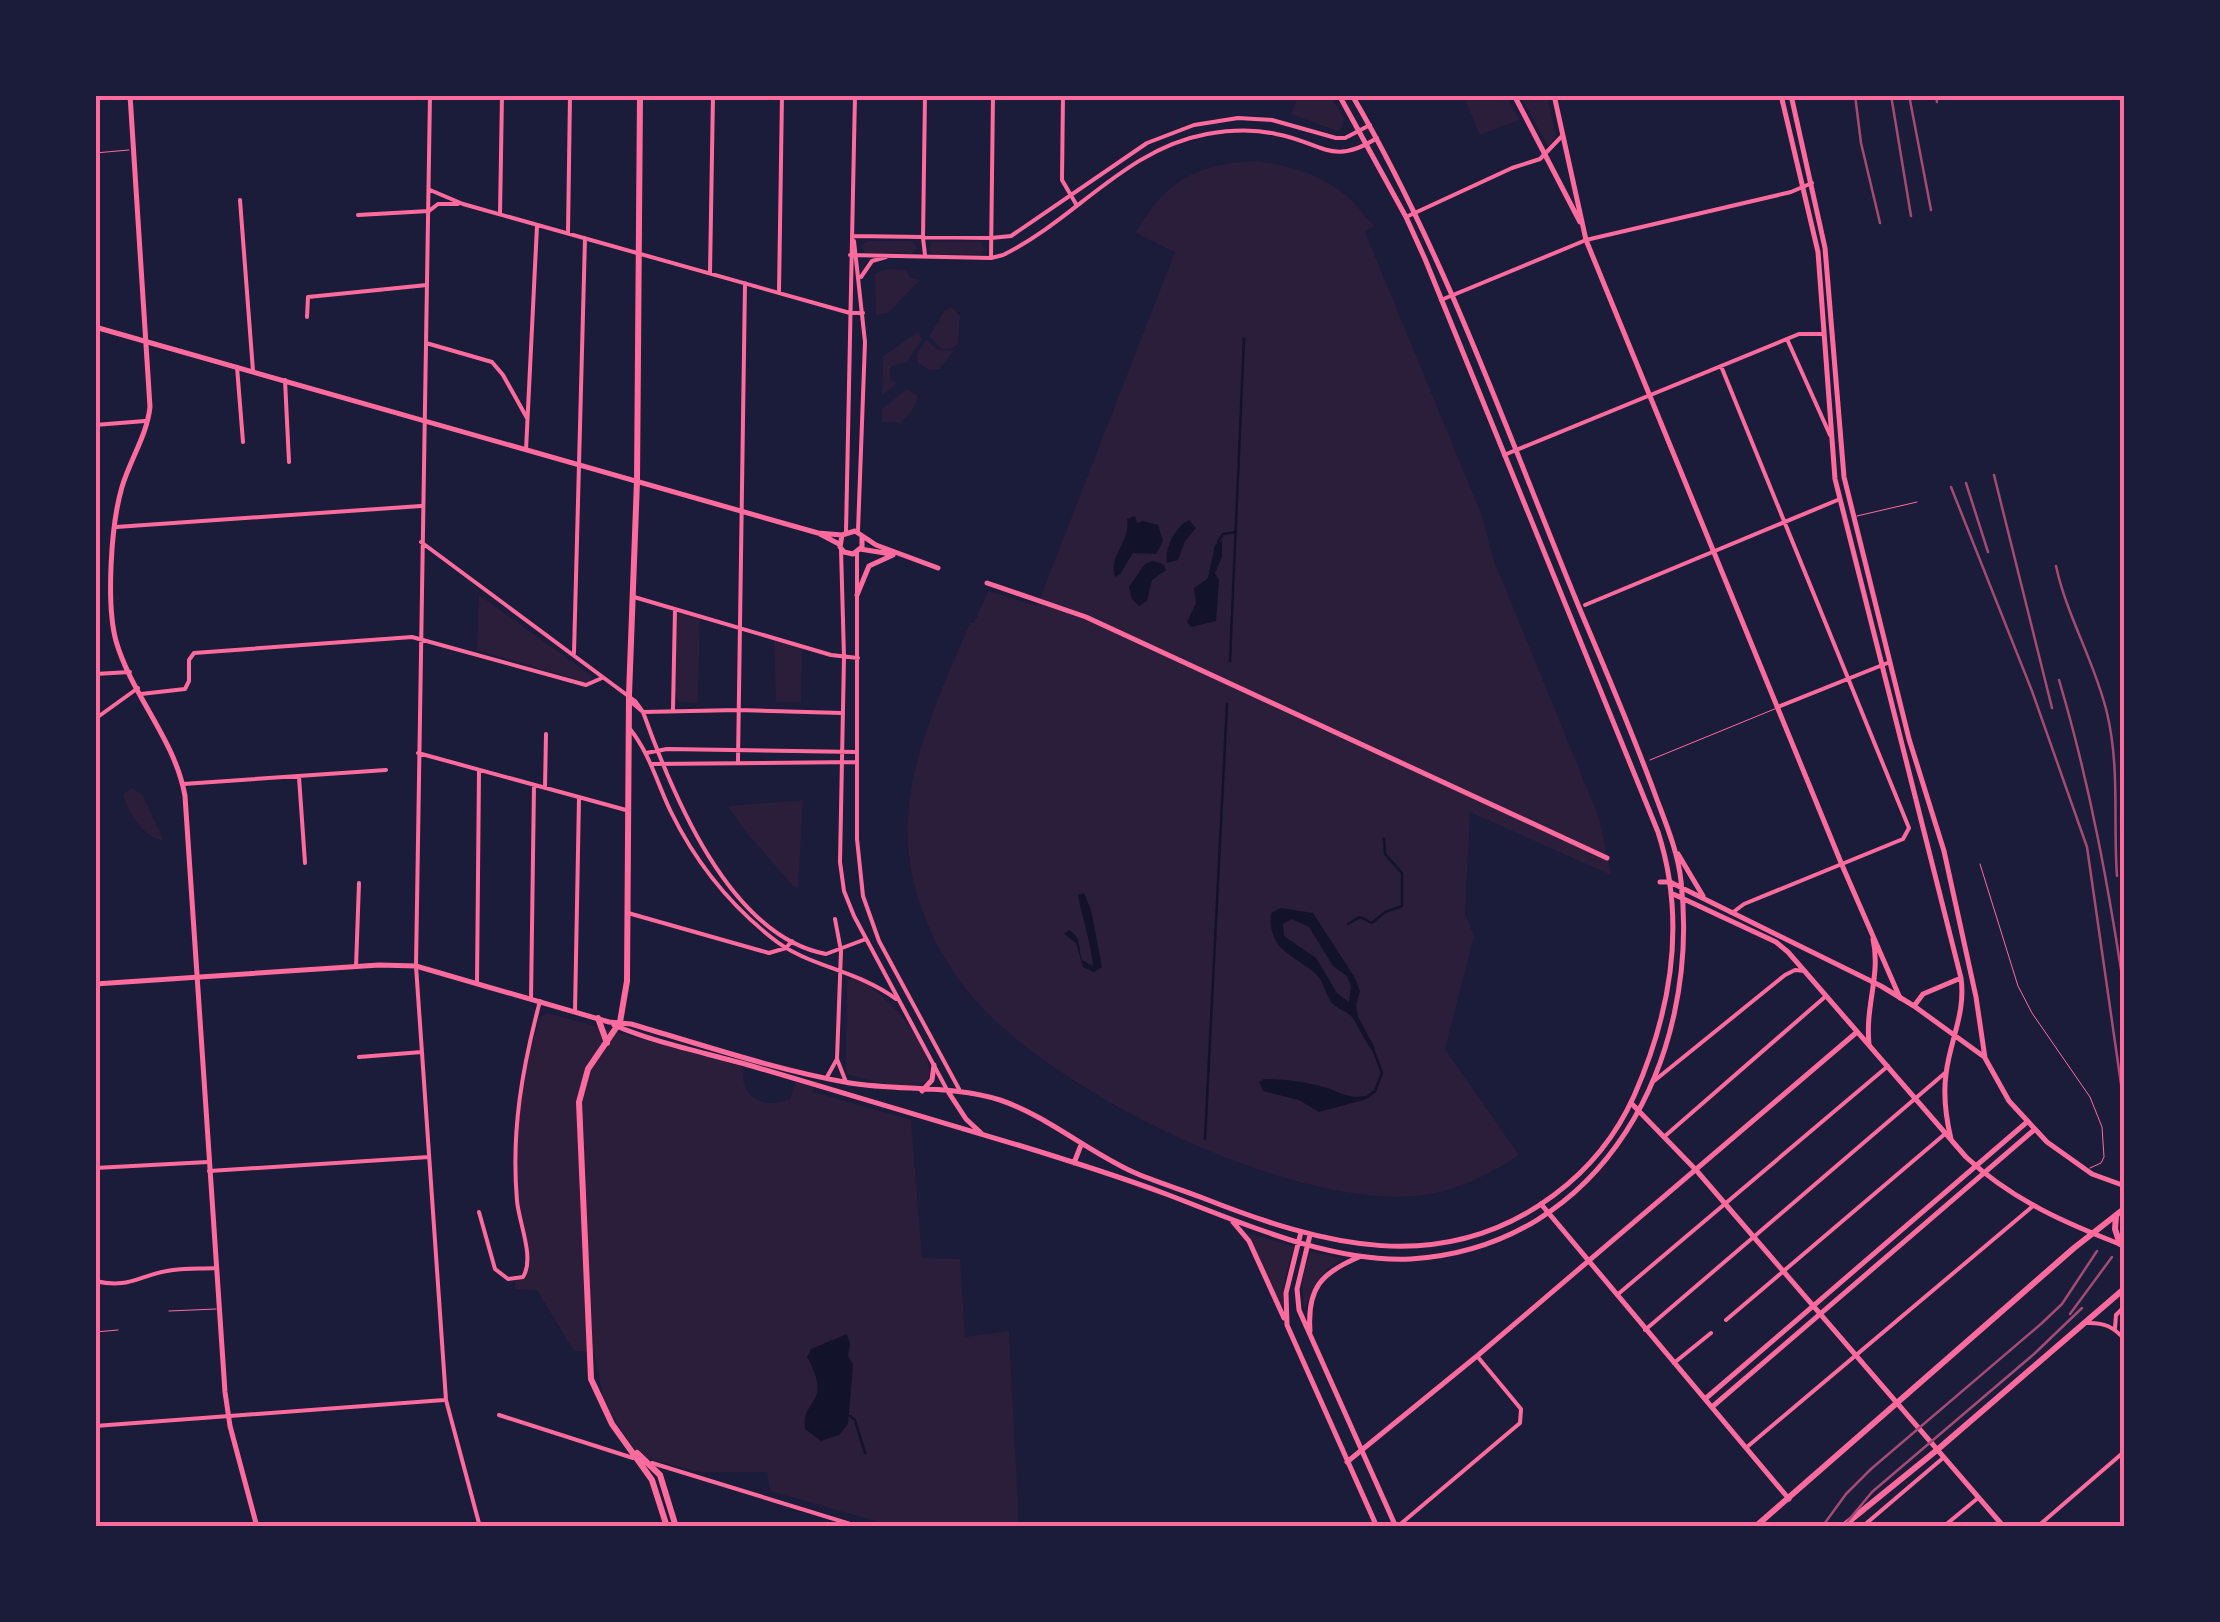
<svg xmlns="http://www.w3.org/2000/svg" width="2220" height="1622" viewBox="0 0 2220 1622" font-family="Merriweather,serif">
<style>
.green{fill:#2a1e3b}
.water{fill:#12122b;fill-rule:evenodd}
.lines{fill:none;stroke-linecap:round;stroke-linejoin:round}
.stream{stroke:#12122b;stroke-width:2.5}
.service{stroke:#ff6b9d;stroke-width:1}
.minor{stroke:#ff6b9d;stroke-width:4}
.tertiary{stroke:#ff6b9d;stroke-width:5}
.secondary{stroke:#ff6b9d;stroke-width:5}
.primary{stroke:#ff6b9d;stroke-width:6}
.trunk{stroke:#ff6b9d;stroke-width:6}
.rail{stroke:#a44b75;stroke-width:2.5}
.neatline{fill:none;stroke:#ff6b9d;stroke-width:4}
</style>
<rect width="100%" height="100%" fill="#1b1b3a"/>
<path class="green" d="M1299,95H1330L1344,119L1341,129L1337,131L1291,114Z
M1463,95H1506L1519,120L1480,135Z
M1520,95H1547L1556,137L1548,146Z
M1257,161C1292,166 1327,176 1353,202C1361,210 1366,219 1375,226L1365,232L1482,516L1493,558L1599,818L1611,875L1470,812L1465,914L1474,936L1445,1049L1519,1155C1487,1176 1453,1193 1414,1196C1290,1207 1062,1096 979,1004C945,967 921,920 911,870C895,783 938,700 970,623H974L988,591L1037,606L1175,252L1136,233C1164,181 1198,163 1257,161Z
M868,241H912L917,248L911,254L865,253L861,246Z
M932,242H980L985,249L979,255L934,254L929,250Z
M886,269L906,270L910,278L920,280L888,313L876,315L875,274Z
M952,307L960,316L958,343L953,348L942,349L929,336L945,310Z
M918,332L922,339L907,362L891,366L890,380L898,383L882,395L883,356Z
M926,339L938,350L953,351L940,369L930,370L918,363L917,354Z
M907,389L917,395C918,406 908,415 901,423L882,422V409Z
M479,595L592,676L588,683L477,650Z
M676,610L700,616L698,703L679,702L674,693Z
M774,637L802,646L801,702H776Z
M131,788L142,794L164,841C143,837 129,814 123,795Z
M803,800L798,887H794L746,832L728,806Z
M854,977C883,989 936,1047 929,1080C910,1095 869,1079 846,1074L847,988L848,980Z
M547,1013L743,1067C740,1098 763,1110 790,1099L796,1081L814,1087L813,1092L911,1120L922,1258L960,1259L965,1337L1009,1331L1019,1527H896L770,1491L767,1472H700L640,1457L605,1406L594,1352L574,1351L537,1290L515,1289V1281C542,1271 521,1224 518,1203C511,1139 521,1077 540,1017Z
M1244,1232L1294,1247L1285,1277L1282,1309Z
M1310,1251L1343,1259C1320,1270 1312,1288 1304,1310L1302,1282Z"/>
<path class="water" d="M1135,516L1137,523L1143,521L1158,525L1163,541L1156,554L1133,553L1120,574L1115,577C1108,554 1131,542 1127,519Z
M1189,520L1196,528L1185,541L1178,560L1167,563C1164,548 1176,526 1189,520Z
M1222,541V557L1215,573L1219,580L1216,621L1191,627L1187,622L1196,603L1194,588L1208,578L1215,545Z
M1152,561L1163,564L1166,570L1152,580L1147,601L1139,606L1132,599L1129,587L1145,564Z
M1084,893L1091,910L1102,967L1094,972L1083,967L1076,943L1064,934L1069,930C1082,938 1078,948 1082,960L1093,966C1091,942 1082,918 1078,895Z
M1281,908L1313,913L1355,978L1360,991L1356,1005L1358,1017L1375,1048L1372,1050C1365,1042 1356,1021 1351,1016C1345,1010 1337,1009 1331,1002C1325,994 1324,981 1316,974C1294,955 1267,950 1271,913ZM1292,919L1309,927L1333,966L1347,976L1351,986L1349,1002L1337,993L1316,958L1284,936L1283,924Z
M1264,1079C1284,1079 1305,1082 1324,1087C1341,1092 1347,1099 1365,1096L1367,1099L1319,1112L1299,1100L1263,1091L1259,1082Z
M847,1334L850,1343L848,1356L853,1365L848,1424L839,1435L821,1441L805,1429C800,1399 834,1405 807,1357L811,1349Z"/>
<g class="lines">
<path class="stream" d="M1218,542L1223,534L1236,532
M1230,661L1244,339
M1348,924L1360,917L1372,923L1385,912L1402,906V873L1385,854L1384,839
M1366,1098L1375,1091L1382,1073L1373,1049
M1205,1139L1227,704
M850,1416L855,1420L865,1453"/>
<path class="service" d="M95,153L129,150
M1857,516L1917,502
M1650,760L1777,708
M1980,864L2018,986L2032,1013L2090,1097L2102,1127L2104,1157L2101,1163L2090,1168
M169,1311L216,1309
M95,1332L118,1330"/>
<path class="minor" d="M430,95L416,966L446,1400L480,1527
M925,95L923,238L925,255
M1063,95L1062,180L1076,204
M430,190L463,204L850,313H863
M240,200L253,371
M500,214L502,95
M358,215L429,211L438,204H458
M1406,217L1512,168L1540,159L1563,135
M568,233L570,95
M854,236L991,238L1011,236L1147,143L1194,125L1238,118L1272,120L1336,138H1345L1370,125
M854,241L865,342L858,531
M850,255L991,258L1003,255C1075,220 1125,149 1207,134C1230,130 1254,129 1276,134C1321,142 1332,167 1377,138
M991,258L993,95
M710,273L713,95
M861,277L872,261L886,257
M779,292L782,95
M1441,300L1586,240L1791,192L1812,183
M307,317L308,297L427,285
M1787,339L1830,435
M426,343L492,362L503,375L527,418
M1721,366L1909,828L1903,839L1744,904L1732,913
M237,367L243,442
M285,380L289,462
M95,425L145,421
M526,450L537,226
M1504,455L1799,334H1824
M116,527L421,506
M846,532L855,95
M421,542L635,701L643,712C672,793 729,936 826,954L866,939
M841,549L844,657L840,862L844,891L854,916L946,1088
M857,552V839L863,896L879,941L959,1089
M634,597L831,655L858,658
M1585,605L1840,499
M574,653L585,238
M95,674L130,672
M141,694L185,689L189,681V660L194,653L412,637L586,685L602,678
M630,701L643,712L738,710L842,713
M1778,707L1890,662
M673,709L675,609
M95,719L138,688
M630,729C650,754 657,783 671,812C695,861 729,904 772,938C807,967 856,969 896,999
M418,753L626,810
M646,753L667,749L856,752
M738,761L745,283
M651,764L856,762
M299,777L305,863
M183,784L386,770
M545,788L546,734
M628,913L769,953L786,948L792,941
M835,919L841,951L837,1059L846,1082
M356,967L359,883
M477,983L479,770
M531,999L534,785
M575,1011L579,798
M359,1057L422,1052
M827,1077L837,1059
M1654,1081L1785,975L1795,970L1805,971
M1665,1136L1826,996
M95,1168L208,1162
M209,1171L429,1157
M479,1212L495,1269L508,1279L523,1277C535,1258 519,1223 517,1201C511,1131 522,1069 540,1001
M95,1281C129,1289 137,1276 167,1271C183,1268 200,1269 216,1268
M1617,1295L1888,1066
M1726,1320L1946,1133
M2086,1323C2104,1322 2114,1327 2125,1340
M2115,1328L2116,1315L2125,1306
M1645,1330L1945,1073
M1674,1363L1711,1333
M499,1415L633,1458
M95,1426L444,1400
M1747,1447L2033,1206
M652,1463L860,1527
M576,1525L577,1527
M1397,1527L1520,1423L1521,1409L1477,1356
M1862,1527L1943,1458
M1943,1527L1978,1498
M2037,1527L2125,1451"/>
<path class="tertiary" d="M130,95L150,407C147,435 130,460 122,487C111,524 106,604 116,641C132,696 175,739 185,796L225,1392L230,1426L257,1527
M1514,95L1580,222
M1554,95L1586,240L1842,865L1900,998
M95,327L818,533L842,535
M820,534L839,544
M862,538V547L853,554L844,552L840,547L842,535L855,531L876,545L938,568
M860,549L891,554
M987,583L1086,617L1607,858
M857,595L869,566L893,555
M1660,882H1670
M1869,1044C1865,1005 1881,975 1873,939
M1631,1103L1696,1170L2004,1527
M1541,1204L1789,1499
M1705,1399L2027,1122
M1712,1407L2034,1130
M1347,1462L1477,1356L1857,1032"/>
<path class="secondary" d="M1781,95L1818,252L1835,479L1961,978C1966,1013 1950,1040 1946,1074C1943,1096 1946,1118 1951,1139
M1791,95L1825,248L1844,477L1909,739L1944,851L1976,997L1985,1058L2009,1101L2047,1142L2092,1174L2125,1186
M1678,854L1703,896
M1670,882L1881,986L1914,1006L1983,1056
M1671,893L1776,942L1788,952L1966,1157C2012,1200 2067,1224 2125,1246
M95,984L379,965L416,966L609,1022L631,1024C703,1045 776,1070 850,1083C899,1091 953,1085 1000,1100C1047,1116 1087,1151 1133,1172C1156,1182 1180,1189 1203,1198C1322,1245 1442,1279 1554,1195C1589,1169 1616,1136 1634,1096C1671,1012 1687,922 1658,832L1425,259L1406,217L1339,95
M1914,1006L1923,994L1961,978
M614,1025C658,1044 707,1053 752,1066C841,1092 930,1119 1018,1145C1067,1160 1118,1176 1166,1194C1240,1222 1329,1263 1411,1259C1604,1247 1701,1058 1681,881C1678,852 1666,824 1656,797C1633,734 1607,673 1581,612C1509,438 1447,258 1352,95
M922,1091L932,1080L934,1065
M949,1093L966,1119L981,1133
M1074,1163L1081,1145
M1233,1222L1249,1241L1284,1318
M1301,1232L1286,1293L1287,1325L1377,1527
M1310,1235L1297,1289L1299,1310L1396,1527
M1310,1331C1307,1288 1321,1273 1359,1257"/>
<path class="primary" d="M640,95L637,481L629,695L627,981L620,1022L588,1069L579,1102L591,1379L612,1424L652,1480L667,1527
M598,1018L607,1043
M637,1453L660,1475L676,1527"/>
<path class="trunk" d="M2116,1216L2115,1229L2120,1244
M1755,1527L2074,1248L2125,1208
M1842,1527L1937,1450L2125,1288"/>
<path class="rail" d="M1855,95L1861,143L1880,223
M1891,95L1911,216
M1909,95L1931,210
M1936,95L1937,102
M1994,475L2052,708
M1966,483L1988,552
M1951,487L2032,691L2087,847L2123,1098V1168
M2056,566C2067,617 2095,662 2107,713C2120,767 2113,822 2117,876
M2059,680C2090,784 2109,889 2125,996
M2070,1314L2112,1257
M1822,1527L1846,1494L1871,1469L2042,1323L2062,1304L2097,1251
M1843,1527L1872,1492L2034,1354L2082,1308"/>
</g>
<rect width="2220" height="1622" fill="none" stroke="#1b1b3a" stroke-width="195"/>
<rect x="98" y="98" width="2024" height="1426" class="neatline"/>
</svg>
